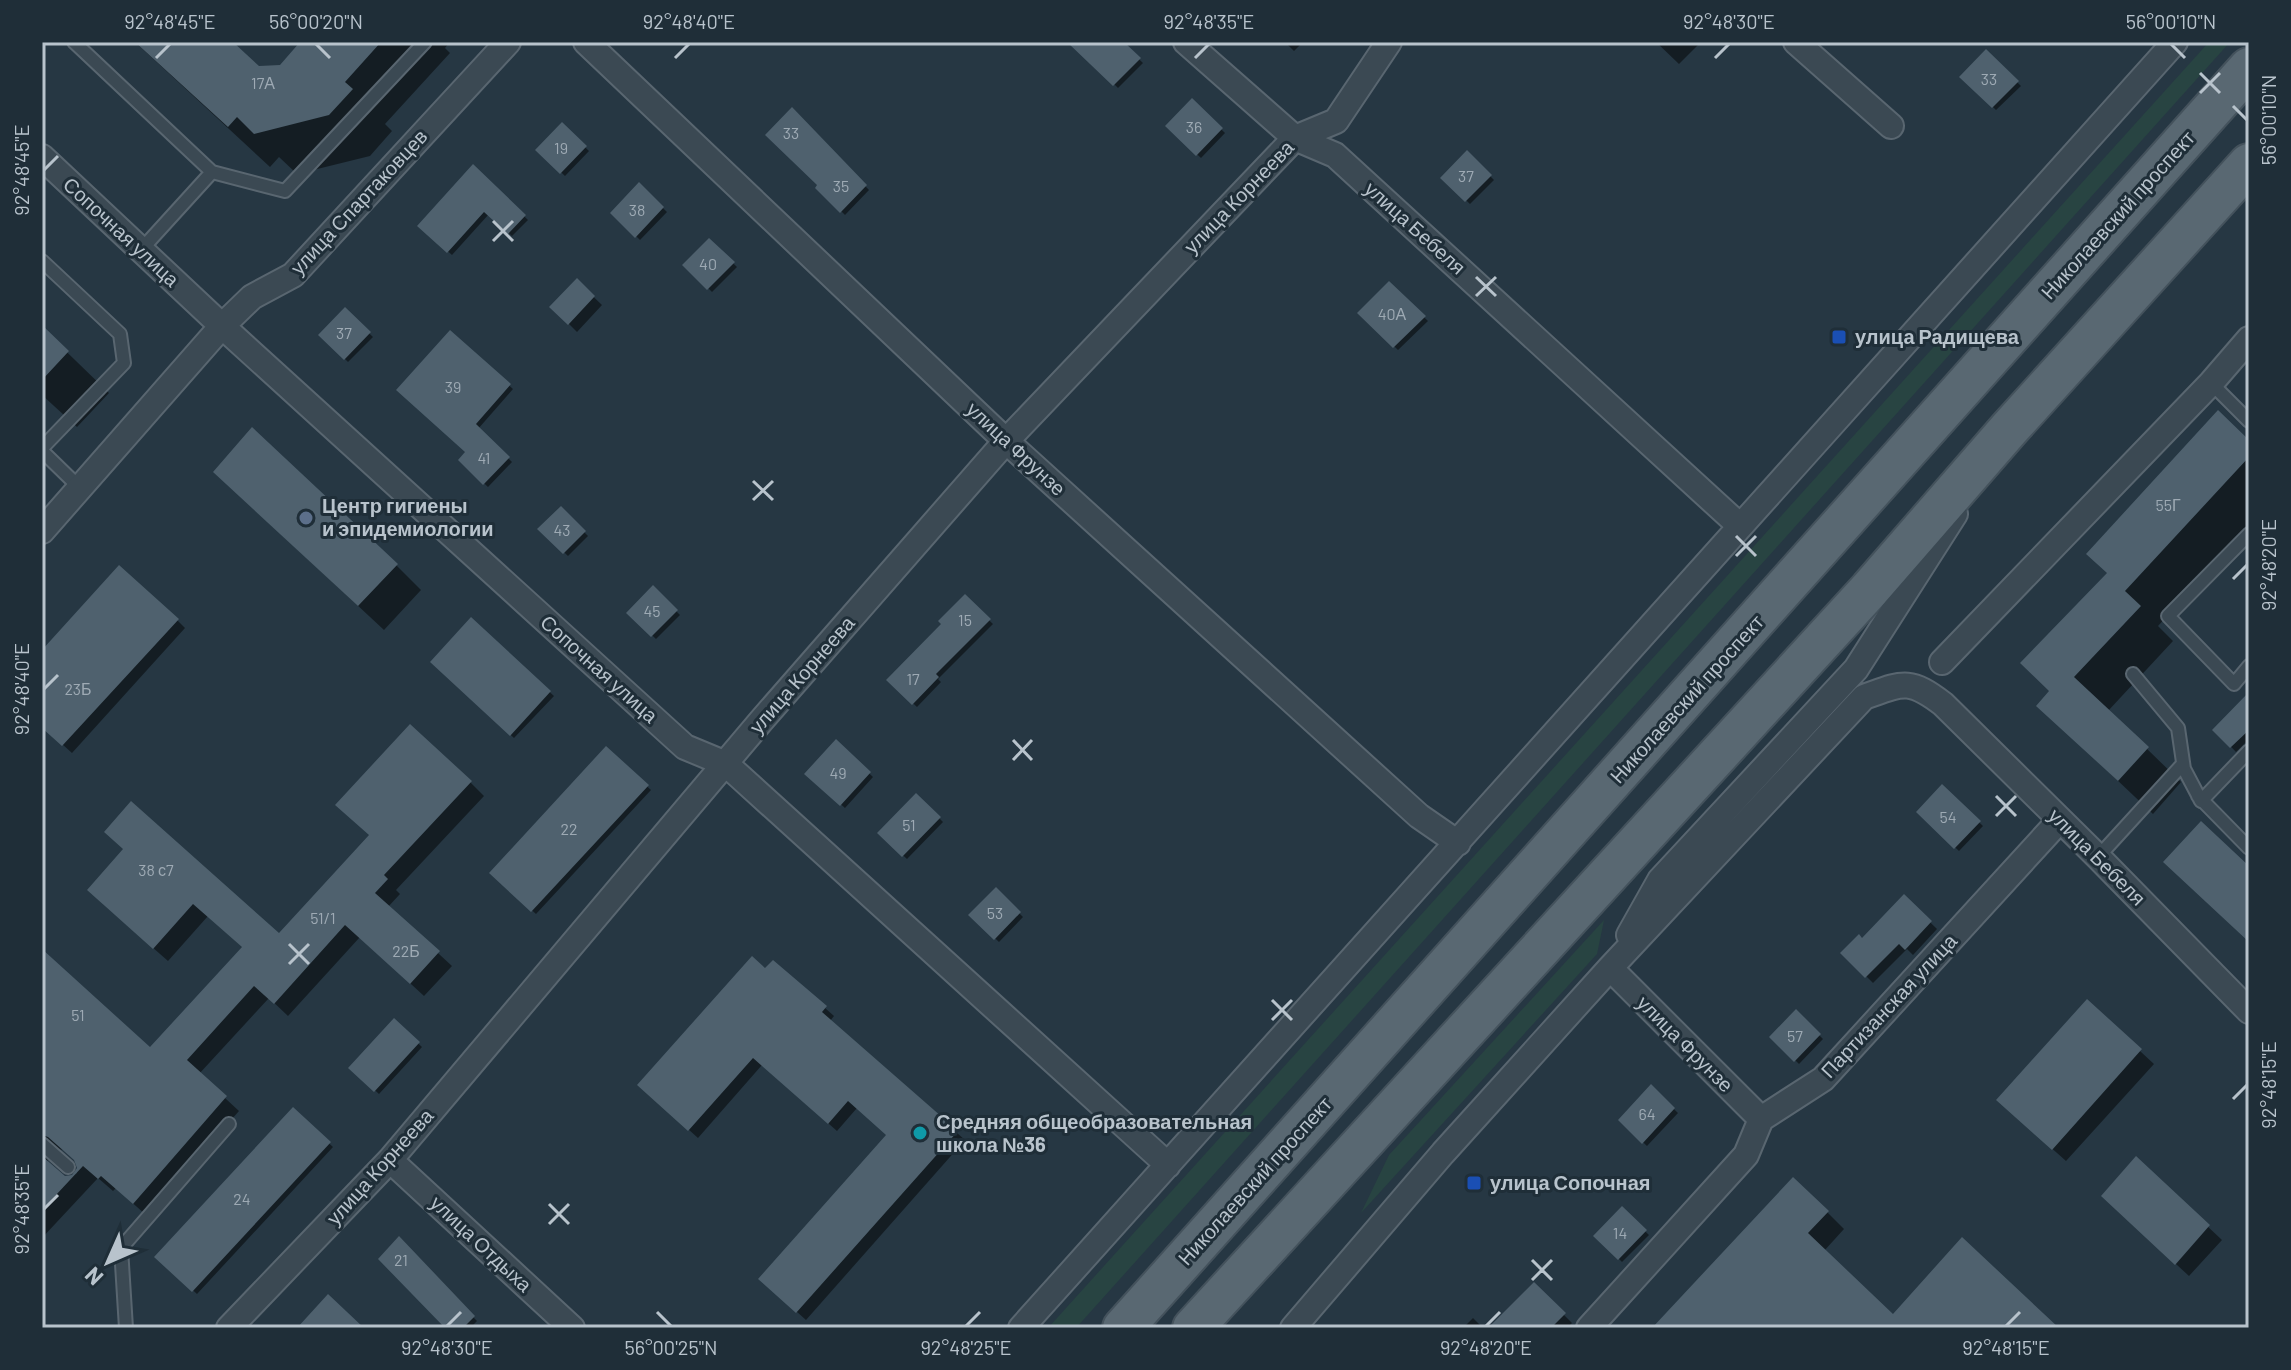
<svg xmlns="http://www.w3.org/2000/svg" width="2291" height="1370" viewBox="0 0 2291 1370" font-family="Barlow,sans-serif">
<style>
.green{fill:#284442}
.shadow{fill:#0007;fill-rule:evenodd}
.building{fill:#4f616e}
.lines{fill:none;stroke-linecap:round;stroke-linejoin:round}
.lane-casing{stroke:#596670;stroke-width:16}
.street-casing{stroke:#596670;stroke-width:28}
.primary-casing{stroke:#44525c;stroke-width:44}
.lane{stroke:#3b4953;stroke-width:12}
.street{stroke:#3b4953;stroke-width:24}
.primary{stroke:#596872;stroke-width:40}
.ticks{fill:none;stroke:#b8c3cc;stroke-width:3}
.transit-dot{fill:#1a4fb4;stroke:#1f2e38;stroke-width:3}
.service-dot{fill:#5c6f8a;stroke:#1f2e38;stroke-width:3}
.culture-dot{fill:#0f9aa8;stroke:#1f2e38;stroke-width:3}
.labels{text-anchor:middle;stroke-width:6;stroke-linejoin:round;paint-order:stroke}
.number-label{font-size:16px;fill:#9eaab4}
.street-label{font-size:20px;fill:#b8c3cc;stroke:#1f2e38}
.poi-label{font-size:20px;font-weight:bold;fill:#b8c3cc;stroke:#1f2e38;text-anchor:start}
.neatline{fill:none;stroke:#b8c3cc;stroke-width:3}
.ticks-label{font-size:20px;text-anchor:middle;fill:#b8c3cc}
</style>
<rect width="100%" height="100%" fill="#263743"/>
<path class="green" d="M2209,42H2230L1076,1328H1048Z
M1604,920L1597,954L1361,1213L1389,1155Z"/>
<path class="shadow" d="M135,42H229L258,68L281,67L303,42H450L445,48L450,53L385,124L392,131L370,156L297,174L279,157L270,167Z
M1072,42H1121L1143,63L1118,88Z
M1285,42H1303L1294,51Z
M1656,42H1701L1679,64Z
M1986,52L2021,86L1996,110L1962,77Z
M1192,101L1225,133L1201,158L1167,126Z
M792,110L869,190L845,215L818,188L820,185Z
M562,125L589,151L565,176L538,150Z
M1467,153L1494,180L1470,204L1443,178Z
M473,167L528,220L512,236L489,214L452,255L420,226Z
M639,185L667,212L640,240L613,213Z
M709,240L737,267L712,292L685,265Z
M577,281L602,305L577,332L552,307Z
M1389,284L1428,321L1398,350L1360,313Z
M345,310L373,337L348,362L321,335Z
M42,328L109,393L77,427L42,395Z
M450,333L513,389L478,429L512,462L488,487L460,460L468,452Z
M2249,442V527L2158,626L2173,641L2108,711L2181,782L2153,814L2039,706L2051,692L2023,663Z
M241,497L396,565L421,590L384,630Z
M561,509L588,536L568,556L540,529Z
M653,588L680,615L656,639L629,613Z
M965,597L993,624L938,679L941,682L917,707L889,680L944,624Z
M177,620L185,628L72,753L42,726V652Z
M471,620L554,696L514,738L432,662Z
M2249,695V739L2236,752L2215,730Z
M836,742L873,777L845,808L807,774Z
M606,749L651,790L536,914L491,873Z
M470,782L484,796L396,890L400,894L388,907L452,966L424,996L360,937L288,1016L269,998L199,1074L239,1111L147,1216L116,1188L113,1191L98,1178L42,1238V951L150,1050L244,948L208,916L168,961L103,904L125,850L280,936ZM54,1148L63,1150L77,1162V1173L70,1178L62,1176L48,1164L47,1152Z
M1942,787L1983,826L1959,851L1918,812Z
M916,795L943,822L907,859L879,833Z
M996,890L1023,917L999,942L971,915Z
M1904,897L1937,929L1913,955L1907,949L1873,983L1843,953L1863,941Z
M765,971L825,1008L834,1016L830,1021L965,1140L806,1320L769,1287L888,1135L857,1108L837,1131L762,1065L698,1138L648,1093Z
M2087,1002L2154,1064L2066,1161L2012,1113Z
M1796,1012L1823,1039L1799,1064L1772,1037Z
M394,1021L422,1047L379,1094L351,1068Z
M1651,1087L1678,1113L1647,1146L1620,1120Z
M293,1110L333,1147L197,1294L157,1257Z
M2136,1159L2222,1240L2189,1276L2116,1209Z
M1622,1209L1649,1235L1622,1262L1596,1236Z
M1827,1212L1844,1229L1824,1251L1893,1317L2056,1328H1655Z
M424,1268L477,1321L470,1328H448Z
M1534,1285L1572,1323L1567,1328H1491Z
M1473,1318L1483,1328H1463Z"/>
<path class="building" d="M135,42H233L259,66L280,65L300,42H381L345,82L353,89L329,115L254,134L237,117L228,127Z
M1067,42H1124L1141,58L1113,86Z
M1986,49L2019,81L1992,108L1959,77Z
M1192,98L1223,128L1196,156L1165,126Z
M792,107L867,185L840,213L815,188L817,185L765,135Z
M562,122L587,146L560,174L535,150Z
M1467,150L1492,175L1465,202L1440,178Z
M473,164L526,215L508,234L484,212L447,253L417,226Z
M639,182L664,207L635,238L610,213Z
M709,238L735,262L707,290L682,265Z
M577,278L595,296L568,325L549,307Z
M1389,281L1426,316L1393,348L1357,313Z
M345,307L371,332L344,360L318,335Z
M42,325L69,351L42,380Z
M450,330L511,384L476,424L510,457L483,485L458,460L465,452L396,390Z
M2218,410L2249,440V457L2125,591L2141,606L2074,677L2149,747L2118,781L2036,706L2049,691L2020,663L2107,573L2086,554Z
M252,427L398,564L358,606L213,472Z
M561,506L586,531L563,554L537,529Z
M119,565L179,619L62,746L42,728V650Z
M653,585L678,610L651,637L626,613Z
M965,594L991,619L936,674L939,677L912,705L886,680L941,624L938,621Z
M471,617L551,691L510,736L430,662Z
M2249,692V730L2230,748L2212,730Z
M410,724L472,781L384,875L388,879L375,893L440,951L410,984L345,925L274,1004L254,986L187,1060L227,1096L133,1204L101,1176L98,1179L83,1166L42,1210V1156L65,1176L72,1175L77,1168L74,1160L48,1137L42,1135V949L150,1047L242,947L193,904L153,949L87,890L123,849L104,832L131,801L279,933L369,835L335,805Z
M836,739L871,772L840,806L804,774Z
M606,746L649,785L531,912L489,873Z
M1942,784L1981,821L1954,849L1916,812Z
M916,793L941,817L902,857L877,833Z
M2201,821L2249,866V942L2163,862Z
M996,887L1021,912L994,940L968,915Z
M1904,894L1932,921L1905,950L1899,944L1865,978L1840,953L1859,934L1862,938Z
M752,956L765,968L773,960L827,1006L822,1012L958,1131L796,1313L758,1279L886,1135L848,1101L828,1124L753,1058L688,1131L637,1085Z
M2087,999L2142,1049L2052,1150L1996,1100Z
M1796,1009L1821,1034L1794,1062L1769,1037Z
M394,1018L420,1042L374,1092L348,1068Z
M1651,1084L1675,1108L1642,1144L1618,1120Z
M293,1107L331,1142L192,1292L154,1257Z
M2136,1156L2210,1225L2175,1265L2101,1196Z
M1793,1177L1829,1211L1808,1233L1893,1314L1962,1237L2059,1328H1652Z
M1622,1206L1647,1230L1618,1260L1593,1236Z
M399,1236L475,1316L463,1328H445L378,1259Z
M1534,1282L1566,1313L1551,1328H1488Z
M328,1294L364,1328H297Z"/>
<g class="lines">
<defs>
<path id="lane" d="M74,42L212,172L141,250
M212,172L285,191L425,42
M42,261L120,334L124,363L42,448
M2211,383L2249,421
M42,451L80,488
M2249,534L2168,616L2234,684L2249,666
M2133,674L2178,728L2184,769
M2198,796L2249,848
M2098,857L2182,765L2201,801L2249,751
M42,1144L68,1167
M126,1328L121,1248L229,1124"/>
<path id="street" d="M586,42L1006,441L1419,816L1458,843
M1186,42L1295,138L1335,155L1740,526
M1796,42L1891,126
M42,157L222,326L685,747L726,764L1168,1165
M42,531L222,326L252,297L293,275L508,42
M1942,662L2211,383L2249,339
M1629,935L1660,880L1856,669L1955,514
M1610,968L1761,1119
M390,1160L572,1328
M229,1328L390,1160L761,721L1006,441L1295,138L1336,121L1389,42
M1021,1328L2175,42
M1293,1328L1443,1153L1610,968L1864,697C1903,683 1909,678 1943,704L2098,857L2249,1011
M1589,1328L1746,1155L1761,1119L1823,1079L2060,820"/>
<path id="primary" d="M1123,1328L2249,68
M1193,1328L1870,589L2009,429L2249,164"/>
</defs>
<use href="#lane" class="lane-casing"/>
<use href="#street" class="street-casing"/>
<use href="#primary" class="primary-casing"/>
<use href="#lane" class="lane"/>
<use href="#street" class="street"/>
<use href="#primary" class="primary"/>
</g>
<path class="ticks" d="M316,44L330,58M2171,44L2185,58M156,58L170,44M675,58L689,44M1195,58L1209,44M1715,58L1729,44M2200,73L2220,93M2200,93L2220,73M2233,106L2247,120M44,170L58,156M493,221L513,241M493,241L513,221M1476,277L1496,296M1476,296L1496,277M753,481L773,500M753,500L773,481M1736,536L1756,556M1736,556L1756,536M2233,579L2247,565M44,689L58,675M1013,740L1032,760M1013,760L1032,740M1996,796L2016,816M1996,816L2016,796M289,944L309,964M289,964L309,944M1272,1000L1292,1020M1272,1020L1292,1000M2233,1099L2247,1085M549,1204L569,1224M44,1209L58,1195M549,1224L569,1204M1532,1260L1552,1280M1532,1280L1552,1260M657,1312L671,1326M447,1326L461,1312M966,1326L980,1312M1486,1326L1500,1312M2006,1326L2020,1312"/>
<g class="transit-dot">
<rect x="1831" y="329" width="16" height="16" rx="4"/>
<rect x="1466" y="1175" width="16" height="16" rx="4"/>
</g>
<circle class="service-dot" cx="306" cy="518" r="8"/>
<circle class="culture-dot" cx="920" cy="1133" r="8"/>
<g class="labels">
<g class="number-label">
<text x="1989" y="85">33</text>
<text x="263" y="89">17А</text>
<text x="1194" y="133">36</text>
<text x="791" y="139">33</text>
<text x="561" y="154">19</text>
<text x="1466" y="182">37</text>
<text x="841" y="192">35</text>
<text x="637" y="216">38</text>
<text x="708" y="270">40</text>
<text x="1392" y="320">40А</text>
<text x="344" y="339">37</text>
<text x="453" y="393">39</text>
<text x="484" y="464">41</text>
<text x="2168" y="511">55Г</text>
<text x="562" y="536">43</text>
<text x="652" y="617">45</text>
<text x="965" y="626">15</text>
<text x="913" y="685">17</text>
<text x="78" y="695">23Б</text>
<text x="838" y="779">49</text>
<text x="1948" y="823">54</text>
<text x="909" y="831">51</text>
<text x="569" y="835">22</text>
<text x="156" y="876">38 с7</text>
<text x="995" y="919">53</text>
<text x="323" y="924">51/1</text>
<text x="406" y="957">22Б</text>
<text x="78" y="1021">51</text>
<text x="1795" y="1042">57</text>
<text x="1647" y="1120">64</text>
<text x="242" y="1205">24</text>
<text x="1620" y="1239">14</text>
<text x="401" y="1266">21</text>
</g>
<g class="street-label">
<text transform="translate(1239 197) rotate(-46)" y="7">улица Корнеева</text>
<text transform="translate(359 202) rotate(-47)" y="7">улица Спартаковцев</text>
<text transform="translate(2118 215) rotate(-48)" y="7">Николаевский проспект</text>
<text transform="translate(1415 228) rotate(42)" y="7">улица Бебеля</text>
<text transform="translate(121 232) rotate(43)" y="7">Сопочная улица</text>
<text transform="translate(1016 449) rotate(43)" y="7">улица Фрунзе</text>
<text transform="translate(599 669) rotate(42)" y="7">Сопочная улица</text>
<text transform="translate(802 675) rotate(-49)" y="7">улица Корнеева</text>
<text transform="translate(1687 699) rotate(-48)" y="7">Николаевский проспект</text>
<text transform="translate(2097 857) rotate(45)" y="7">улица Бебеля</text>
<text transform="translate(1889 1006) rotate(-47)" y="7">Партизанская улица</text>
<text transform="translate(1685 1044) rotate(45)" y="7">улица Фрунзе</text>
<text transform="translate(380 1167) rotate(-48)" y="7">улица Корнеева</text>
<text transform="translate(1255 1181) rotate(-48)" y="7">Николаевский проспект</text>
<text transform="translate(481 1244) rotate(43)" y="7">улица Отдыха</text>
</g>
<g class="poi-label">
<text x="1855" y="344">улица Радищева</text>
<text x="322" y="513">Центр гигиены<tspan x="322" dy="23">и эпидемиологии</tspan></text>
<text x="936" y="1129">Средняя общеобразовательная<tspan x="936" dy="23">школа №36</tspan></text>
<text x="1490" y="1190">улица Сопочная</text>
</g>
</g>
<rect width="2291" height="1370" fill="none" stroke="#1f2e38" stroke-width="88"/>
<g transform="translate(108 1262) rotate(225)" stroke="#1f2e38" stroke-width="6" paint-order="stroke">
<path d="M0-6L14 30L0 20L-14 30Z" fill="#b8c3cc"/>
<text y="-12" font-size="22" font-weight="bold" text-anchor="middle" fill="#b8c3cc">N</text>
</g>
<rect x="44" y="44" width="2203" height="1282" class="neatline"/>
<g class="ticks-label">
<text x="170" y="29">92°48'45"E</text>
<text x="316" y="29">56°00'20"N</text>
<text x="689" y="29">92°48'40"E</text>
<text x="1209" y="29">92°48'35"E</text>
<text x="1729" y="29">92°48'30"E</text>
<text x="2171" y="29">56°00'10"N</text>
<text transform="translate(2269 120) rotate(-90)" y="7">56°00'10"N</text>
<text transform="translate(22 170) rotate(-90)" y="7">92°48'45"E</text>
<text transform="translate(2269 565) rotate(-90)" y="7">92°48'20"E</text>
<text transform="translate(22 689) rotate(-90)" y="7">92°48'40"E</text>
<text transform="translate(2269 1085) rotate(-90)" y="7">92°48'15"E</text>
<text transform="translate(22 1209) rotate(-90)" y="7">92°48'35"E</text>
<text x="447" y="1355">92°48'30"E</text>
<text x="671" y="1355">56°00'25"N</text>
<text x="966" y="1355">92°48'25"E</text>
<text x="1486" y="1355">92°48'20"E</text>
<text x="2006" y="1355">92°48'15"E</text>
</g>
</svg>
